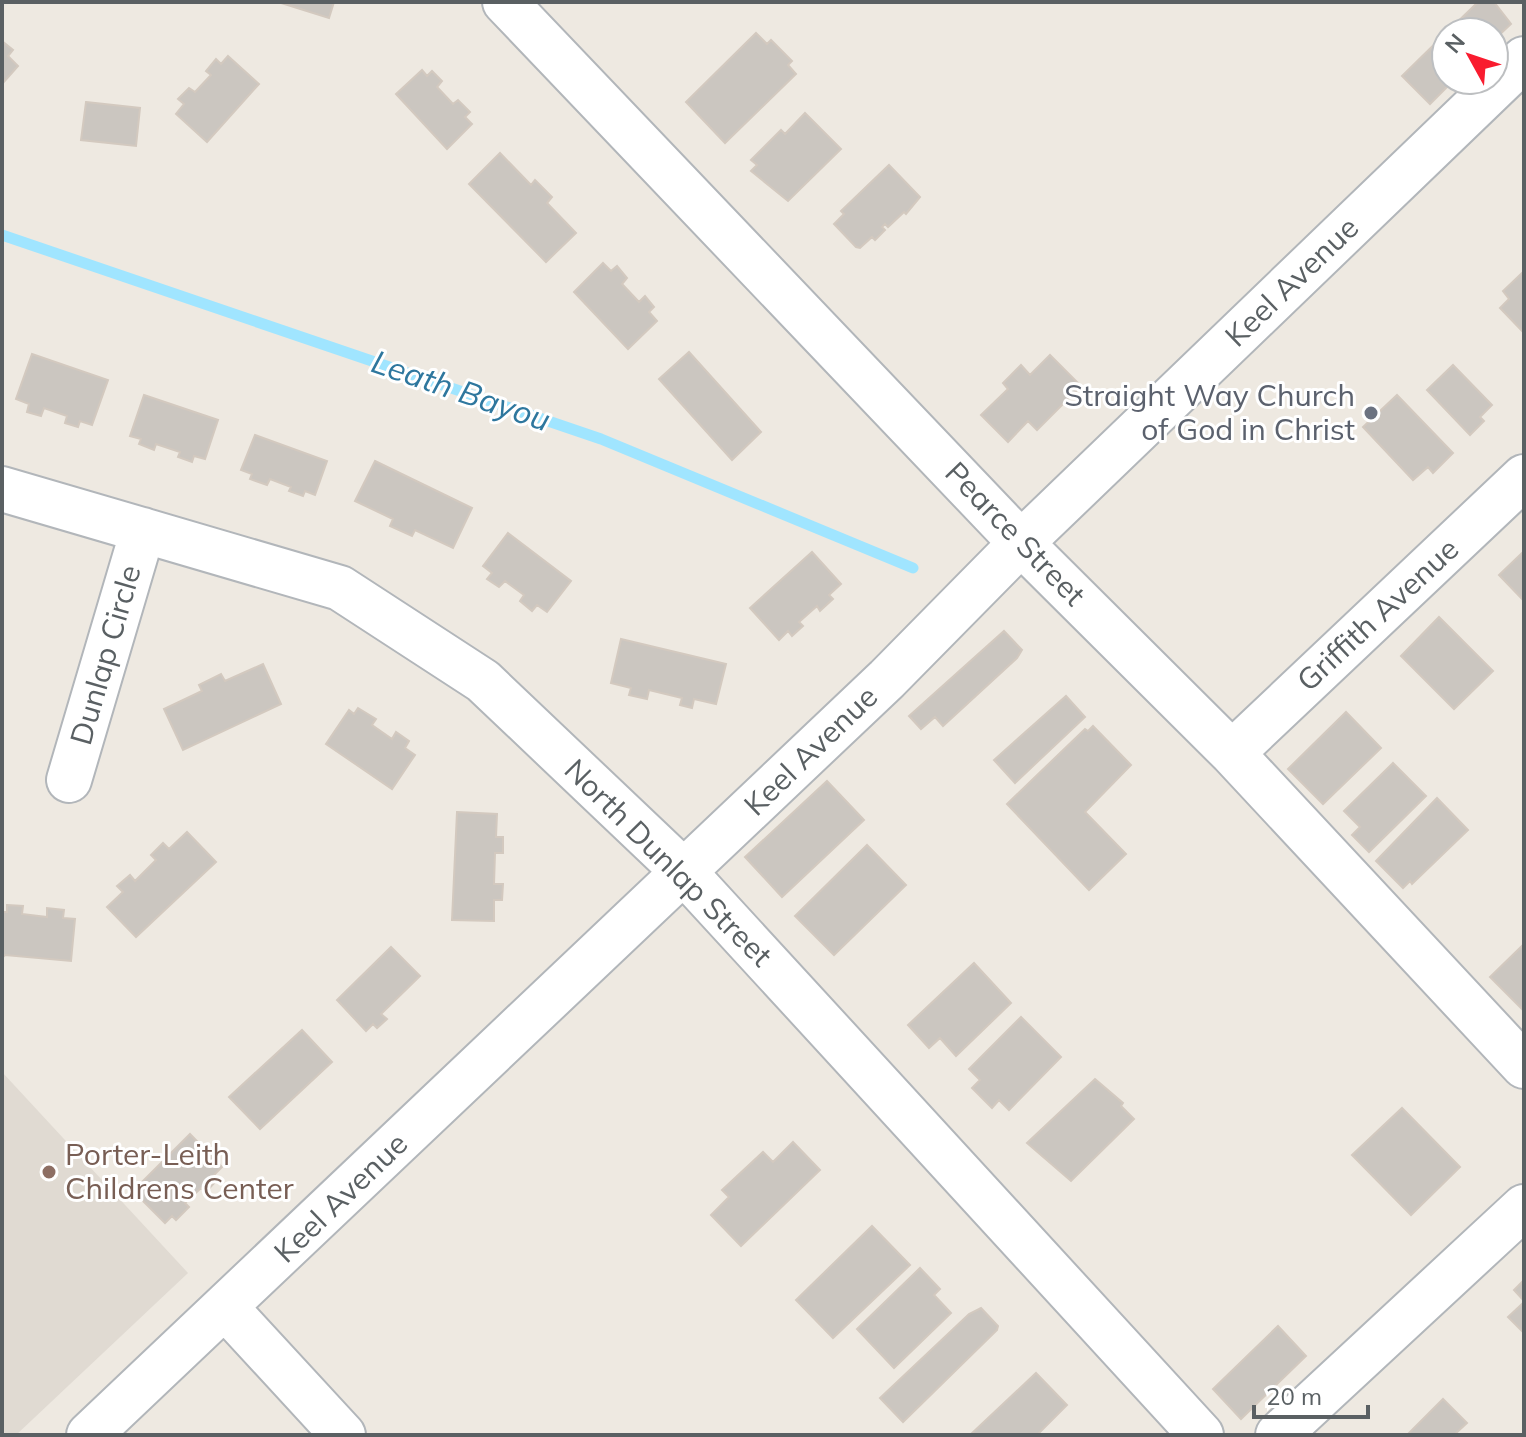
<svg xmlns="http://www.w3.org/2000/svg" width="1526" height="1437" viewBox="0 0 1526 1437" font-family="Mulish,sans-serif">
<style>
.education{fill:#e0dad2}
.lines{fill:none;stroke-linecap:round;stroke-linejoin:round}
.stream{stroke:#a0e5ff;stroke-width:11}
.building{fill:#cbc6c0;stroke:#d3c9bf;stroke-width:2}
.minor-casing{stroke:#b2b6ba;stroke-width:48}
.minor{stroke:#fff;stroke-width:44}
.worship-dot{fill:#6b7280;stroke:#fff;stroke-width:3}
.education-dot{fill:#8d6e63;stroke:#fff;stroke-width:3}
.labels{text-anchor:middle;stroke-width:6;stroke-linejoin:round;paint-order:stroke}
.street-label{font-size:30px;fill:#5a6063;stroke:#fff}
.worship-label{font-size:30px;fill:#5b616d;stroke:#fff;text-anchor:end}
.education-label{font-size:30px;fill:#785e54;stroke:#fff;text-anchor:start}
.water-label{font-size:32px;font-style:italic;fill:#2e779e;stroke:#fff}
</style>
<rect width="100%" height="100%" fill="#eee9e1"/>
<path class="education" d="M2,1072L188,1273L16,1435H2Z"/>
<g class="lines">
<path class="stream" d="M2,235L601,439L913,568"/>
</g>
<path class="building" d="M278,2H334L329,18Z
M1478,2H1494L1511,24L1494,40V32H1447Z
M756,33L767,44L771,40L792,61L788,65L796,74L725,143L686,102Z
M1446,33V80H1454L1430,104L1402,76Z
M2,41L13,50L8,56L18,66L2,84Z
M228,56L259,84L207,142L176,114L184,104L178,99L189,88L195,92L211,75L206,71L216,59L221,64Z
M422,70L427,76L432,71L442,81L437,87L453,104L458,100L470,112L465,117L472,124L447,149L396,94Z
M86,102L140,108L136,146L81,140Z
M805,113L841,149L788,201L751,171L757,165L751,160L781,130L785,134Z
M500,153L531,185L535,180L552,197L547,203L576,233L546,262L469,184Z
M889,165L920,197L906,214L904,212L888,227L885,224L882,227L885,230L875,240L872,237L860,248L856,247L834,224L844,214L841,211Z
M603,263L611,271L617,266L627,278L622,284L639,302L645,296L654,307L649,312L657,321L628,349L574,292Z
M1524,271V333L1500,308L1509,299L1503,291Z
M689,352L761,432L732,460L659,379Z
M32,354L108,380L92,425L80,421L78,427L65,423L67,416L44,408L41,416L27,412L29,404L16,399Z
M1050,355L1081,386L1037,430L1028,421L1008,442L981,415L1008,389L1003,383L1021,365L1030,375Z
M1453,365L1492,405L1480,417L1484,421L1470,435L1427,390Z
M144,395L218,420L205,459L194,456L192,462L178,457L180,452L156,444L154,450L139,444L141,439L130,436Z
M1397,395L1453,453L1433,473L1428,467L1413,480L1363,427Z
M255,435L327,461L315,495L305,491L303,496L289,491L291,487L270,479L267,485L250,479L252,474L241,470Z
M375,461L472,508L453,548L415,530L412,536L390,526L393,519L355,501Z
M508,533L571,581L547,612L537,605L532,611L520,601L524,595L505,581L499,587L487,579L492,573L483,566Z
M1524,551V601L1499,575Z
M812,552L841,584L829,595L833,599L820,611L817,606L799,622L803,626L792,636L788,631L779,640L750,608Z
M1439,617L1493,671L1454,709L1401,656Z
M1004,631L1022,650L1017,658L943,726L935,717L921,729L909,716Z
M621,639L726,664L716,704L694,699L692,708L680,705L682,698L649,690L647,699L629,695L631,688L611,683Z
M263,664L281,704L183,750L164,709L202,691L199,685L221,674L225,681Z
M1066,696L1085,717L1015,783L994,760Z
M358,708L376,719L372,725L392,739L396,732L409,741L405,748L415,755L392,789L326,744L349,710L354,714Z
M1346,712L1381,748L1323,804L1288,769Z
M1093,726L1131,765L1085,812L1126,854L1089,890L1007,804L1085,729L1088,731Z
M1393,763L1426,796L1369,852L1352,835L1360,827L1344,811Z
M827,781L864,820L782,897L745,857Z
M1437,798L1468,830L1412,884L1410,881L1403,888L1376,861Z
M457,812L497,814L496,837H503V853H495L494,884H503L502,900H494V921L452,920Z
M187,832L216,862L136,937L107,907L123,892L117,886L130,875L135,881L156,860L151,855L163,843L169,849Z
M867,845L906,885L834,955L795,916Z
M7,905L23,906L22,914L47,917V908L64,910L63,918L75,919L71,961L5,955L2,958V912H7Z
M1523,945L1524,946V1011L1490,977Z
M391,947L420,976L381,1014L387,1019L377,1028L373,1024L366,1031L337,1000Z
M974,963L1011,1003L956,1056L940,1038L929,1048L908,1025Z
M1021,1017L1061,1057L1009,1110L999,1100L992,1108L972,1088L980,1080L969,1069Z
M302,1030L332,1062L260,1129L229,1097Z
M1095,1079L1123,1103L1121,1106L1134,1119L1071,1181L1027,1143Z
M1402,1108L1460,1167L1411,1215L1352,1155Z
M190,1134L222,1167L212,1177L216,1181L206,1192L201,1188L185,1203L189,1207L176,1220L172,1216L165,1223L133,1191Z
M793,1142L820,1170L741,1246L711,1215L729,1197L722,1190L763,1152L773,1162Z
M872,1226L910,1265L833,1338L796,1300Z
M920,1268L940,1289L934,1295L951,1313L894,1368L857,1329Z
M1524,1280V1301L1514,1290Z
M1524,1302V1333L1508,1317Z
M981,1308L998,1326L997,1330L903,1422L880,1398L969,1314Z
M1278,1326L1306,1356L1241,1419L1213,1389Z
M1036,1373L1067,1405L1037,1435H970Z
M1443,1399L1467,1423L1454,1435H1407Z"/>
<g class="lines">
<defs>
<path id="minor" d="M505,2L1021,543L1232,753L1524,1066
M2,489L340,588L483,681L684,872L1201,1435
M1232,753L1524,477
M69,780L143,530
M226,1308L343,1435
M89,1435L887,679L1021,543L1524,59
M1278,1435L1524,1207"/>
</defs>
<use href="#minor" class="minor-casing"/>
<use href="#minor" class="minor"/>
</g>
<circle class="worship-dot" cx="1371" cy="413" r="8"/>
<circle class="education-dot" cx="49" cy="1172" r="8"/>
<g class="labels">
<g class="street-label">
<text transform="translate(1292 282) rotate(-44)" y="10">Keel Avenue</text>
<text transform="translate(1015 534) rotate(46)" y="10">Pearce Street</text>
<text transform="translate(1378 615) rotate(-43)" y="10">Griffith Avenue</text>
<text transform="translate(106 655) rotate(-74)" y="10">Dunlap Circle</text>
<text transform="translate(811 751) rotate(-44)" y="10">Keel Avenue</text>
<text transform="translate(668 863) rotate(45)" y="10">North Dunlap Street</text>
<text transform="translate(341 1198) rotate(-44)" y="10">Keel Avenue</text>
</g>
<g class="worship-label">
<text x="1355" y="406">Straight Way Church<tspan x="1355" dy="34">of God in Christ</tspan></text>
</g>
<g class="education-label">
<text x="65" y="1165">Porter-Leith<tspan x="65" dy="34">Childrens Center</tspan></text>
</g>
<g class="water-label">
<text transform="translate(461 391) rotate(19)" y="11">Leath Bayou</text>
</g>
</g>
<rect width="1526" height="1437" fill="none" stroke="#5a6063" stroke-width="8"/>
<g transform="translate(1470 56) rotate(310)"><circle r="38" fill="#ffffff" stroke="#bdbfc1" stroke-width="2"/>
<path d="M0-6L14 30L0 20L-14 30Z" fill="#f91c2f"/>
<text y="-12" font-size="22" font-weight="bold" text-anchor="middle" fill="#5a6063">N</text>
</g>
<path d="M1254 1405v12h114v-12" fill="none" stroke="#5a6063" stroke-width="4"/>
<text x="1266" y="1405" font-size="24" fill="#5a6063" stroke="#ffffff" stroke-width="6" paint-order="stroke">20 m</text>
</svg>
